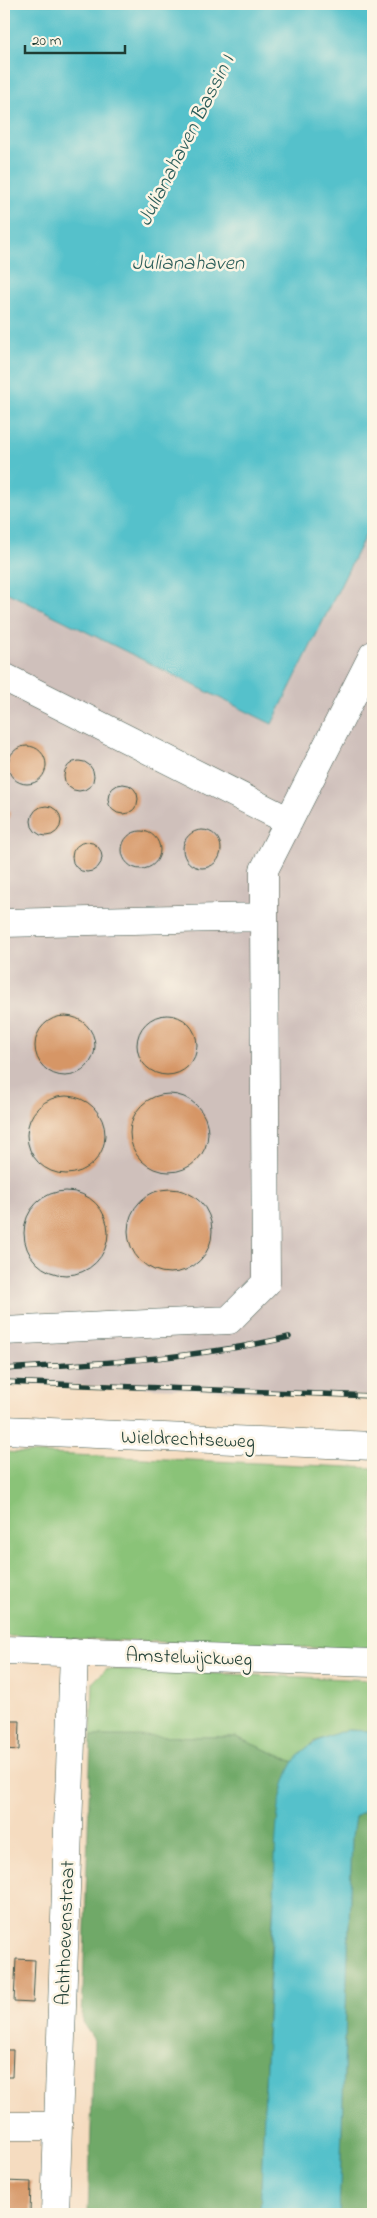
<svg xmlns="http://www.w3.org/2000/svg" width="377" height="2218" viewBox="0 0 377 2218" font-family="'Indie Flower',sans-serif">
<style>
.industrial{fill:#cfc0bb}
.green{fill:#8ac378;stroke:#548056}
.forest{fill:#6fa968;stroke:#47734e}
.water{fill:#54c1cb;stroke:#3a7f80}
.building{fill:#d69666}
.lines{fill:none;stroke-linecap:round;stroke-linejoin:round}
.minor-casing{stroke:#3f5549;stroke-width:29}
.minor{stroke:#fff;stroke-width:28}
.rail-casing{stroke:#1f3d34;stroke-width:5.5}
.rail{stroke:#fcf5e5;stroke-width:4;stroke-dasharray:11;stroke-linecap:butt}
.labels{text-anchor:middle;stroke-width:5;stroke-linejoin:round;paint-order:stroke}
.street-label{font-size:20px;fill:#1f3d34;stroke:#fcf5e5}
.water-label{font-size:21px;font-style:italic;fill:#2c5e5a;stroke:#fcf5e5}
</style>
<rect width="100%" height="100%" fill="#fcf5e5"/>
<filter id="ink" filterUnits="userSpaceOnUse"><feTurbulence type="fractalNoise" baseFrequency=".02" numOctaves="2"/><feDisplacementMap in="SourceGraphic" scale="10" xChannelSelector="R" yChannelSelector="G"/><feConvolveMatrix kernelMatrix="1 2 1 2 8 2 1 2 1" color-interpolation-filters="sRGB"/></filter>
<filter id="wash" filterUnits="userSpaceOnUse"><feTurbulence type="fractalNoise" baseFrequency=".0096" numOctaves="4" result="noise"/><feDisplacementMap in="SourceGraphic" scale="20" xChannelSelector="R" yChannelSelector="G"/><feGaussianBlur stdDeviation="1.12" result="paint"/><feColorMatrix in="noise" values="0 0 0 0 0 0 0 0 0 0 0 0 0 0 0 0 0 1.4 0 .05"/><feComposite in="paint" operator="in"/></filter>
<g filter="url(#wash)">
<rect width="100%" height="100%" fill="#f5dcc0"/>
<path class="industrial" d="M373,518V1396L4,1383V590Z"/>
<path class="green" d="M4,1452L373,1468V1650L4,1636Z
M106,1669L373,1680V1731L346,1730L313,1742L294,1762L236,1737L91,1736L93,1682Z"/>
<path class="forest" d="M91,1736L236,1737L294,1762L283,1788L278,1829L270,1962L260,2214H88L94,2040L82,2022Z
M373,1803V2214H339L352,1836L355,1817Z"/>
<path class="water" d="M4,4H373V520L272,724L4,591Z
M346,1730L373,1731V1803L355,1817L352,1836L339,2214H260C264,2110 268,2005 274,1901C276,1859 272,1800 293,1763C305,1743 326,1737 346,1730Z"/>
<g id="blocks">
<path class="building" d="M8 765a19 19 0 1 1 38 0a19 19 0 1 1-38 0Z
M64 776a15 15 0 1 1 30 0a15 15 0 1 1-30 0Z
M108 799a15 15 0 1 1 30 0a15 15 0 1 1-30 0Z
M4,802L10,812L8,824L4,830Z
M31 821a15 15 0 1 1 30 0a15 15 0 1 1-30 0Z
M183 849a19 19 0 1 1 38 0a19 19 0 1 1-38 0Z
M122 850a19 19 0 1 1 38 0a19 19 0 1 1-38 0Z
M72 857a15 15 0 1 1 30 0a15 15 0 1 1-30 0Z
M137 1045a30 30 0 1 1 60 0a30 30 0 1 1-60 0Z
M35 1046a30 30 0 1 1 60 0a30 30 0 1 1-60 0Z
M130 1133a39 39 0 1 1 78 0a39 39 0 1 1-78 0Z
M27 1135a39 39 0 1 1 78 0a39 39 0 1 1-78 0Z
M128 1231a42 42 0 1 1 84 0a42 42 0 1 1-84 0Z
M24 1233a42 42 0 1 1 84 0a42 42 0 1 1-84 0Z
M4,1721H20L19,1750L4,1749Z
M16,1959L35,1960L33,2003L14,2002Z
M4,2050H13L12,2077H4Z
M4,2181L31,2182L30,2214H4Z"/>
</g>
</g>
<g filter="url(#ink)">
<use href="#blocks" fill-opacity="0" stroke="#3f5549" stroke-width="1"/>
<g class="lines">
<defs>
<path id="minor" d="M4,677L289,821
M264,917V870L373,655
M4,923L264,917L266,1283L229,1320L4,1331
M4,1430L373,1446
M4,1650L373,1663
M4,2126H57
M55,2214L74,1652"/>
</defs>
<use href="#minor" class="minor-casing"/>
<use href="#minor" class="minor"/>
<defs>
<path id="rail" d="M4,1369C100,1363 195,1359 289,1337
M4,1382L373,1396"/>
</defs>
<use href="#rail" class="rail-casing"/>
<use href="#rail" class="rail"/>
</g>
</g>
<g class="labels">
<g class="street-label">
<text transform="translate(188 1438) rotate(2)" y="7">Wieldrechtseweg</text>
<text transform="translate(189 1656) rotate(2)" y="7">Amstelwijckweg</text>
<text transform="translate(64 1933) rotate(-88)" y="7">Achthoevenstraat</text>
</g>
<g class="water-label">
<text transform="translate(185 140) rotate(-63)" y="7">Julianahaven Bassin I</text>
<text x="188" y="269">Julianahaven</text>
</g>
</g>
<rect width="377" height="2218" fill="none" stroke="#fcf5e5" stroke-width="20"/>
<path d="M25 45v8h100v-8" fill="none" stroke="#1f3d34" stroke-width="2.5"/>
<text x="32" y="45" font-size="15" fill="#1f3d34" stroke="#fcf5e5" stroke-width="4" paint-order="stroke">20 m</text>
</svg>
